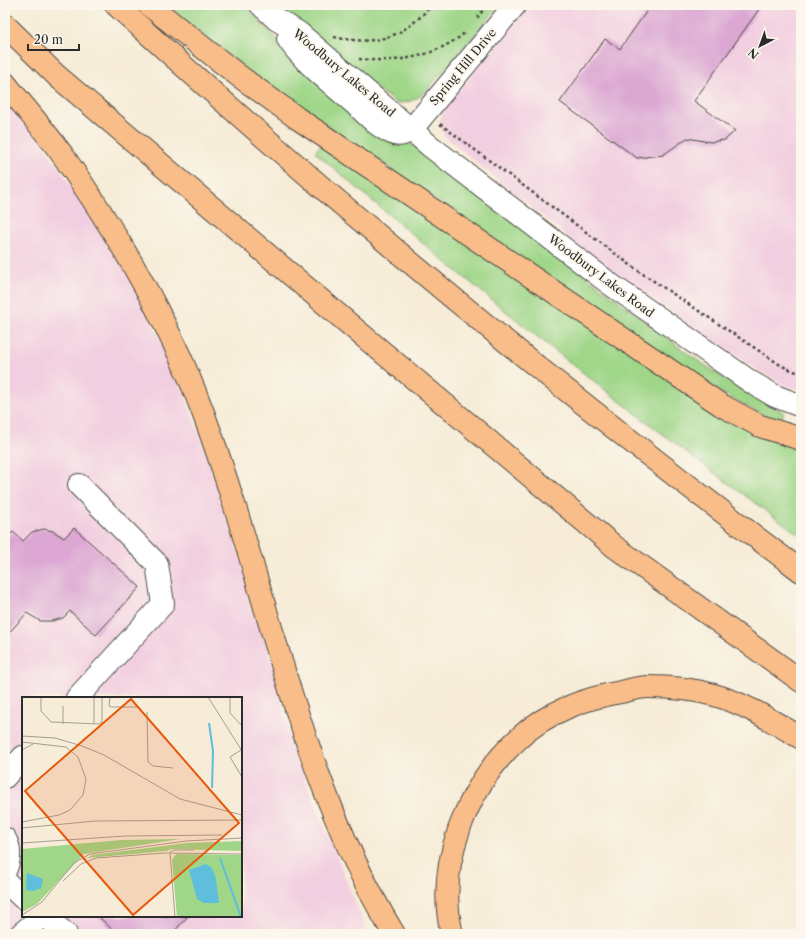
<svg xmlns="http://www.w3.org/2000/svg" width="806" height="939" viewBox="0 0 806 939" font-family="'Libre Caslon Text',serif">
<style>
.built{fill:#f2cfe0;fill-rule:evenodd}
.green{fill:#9fd688;stroke:#65805a}
.building{fill:#dca7d3}
.lines{fill:none;stroke-linecap:round;stroke-linejoin:round}
.minor-casing{stroke:#494845;stroke-width:24}
.highway-casing{stroke:#494845;stroke-width:24}
.path{stroke:#494845;stroke-width:2.5;stroke-dasharray:3 3;stroke-linecap:butt}
.minor{stroke:#fff;stroke-width:22}
.highway{stroke:#f8bd89;stroke-width:22}
.labels{text-anchor:middle;stroke-width:4;stroke-linejoin:round;paint-order:stroke}
.street-label{font-size:12px;fill:#2b2b2b;stroke:#fbf7ec}
.inset-river{fill:none;stroke:#5ebedc;stroke-width:2}
.inset-road{fill:none;stroke:#a59f92;stroke-width:1}
.view{fill:#e8590c;fill-opacity:0.15;stroke:#e8590c;stroke-width:2}
.inset-edge{fill:none;stroke:#2b2b2b;stroke-width:2}
</style>
<rect width="100%" height="100%" fill="#fbf7ec"/>
<filter id="ink" filterUnits="userSpaceOnUse"><feTurbulence type="fractalNoise" baseFrequency=".025" numOctaves="2"/><feDisplacementMap in="SourceGraphic" scale="8" xChannelSelector="R" yChannelSelector="G"/><feConvolveMatrix kernelMatrix="1 2 1 2 8 2 1 2 1" color-interpolation-filters="sRGB"/></filter>
<filter id="wash" filterUnits="userSpaceOnUse"><feTurbulence type="fractalNoise" baseFrequency=".012" numOctaves="4" result="noise"/><feDisplacementMap in="SourceGraphic" scale="16" xChannelSelector="R" yChannelSelector="G"/><feGaussianBlur stdDeviation="0.9" result="paint"/><feColorMatrix in="noise" values="0 0 0 0 0 0 0 0 0 0 0 0 0 0 0 0 0 1.4 0 .05"/><feComposite in="paint" operator="in"/></filter>
<g filter="url(#wash)">
<rect width="100%" height="100%" fill="#f6ecd7"/>
<path class="built" d="M531,5H801V391L778,382L745,362L600,263L443,135L440,121L445,106Z
M5,95L36,133L119,258L168,354L188,403L206,453L265,635L285,717L305,779L368,934H5ZM23,698H241V916H23Z"/>
<path class="green" d="M166,5H244L310,73L397,144H413L691,356L748,394L784,412L780,424L724,394L421,190L252,74Z
M278,5H500L427,90C417,100 409,103 396,103L352,70Z
M320,145L801,449V536C633,416 472,287 315,152Z"/>
<g id="blocks">
<path class="building" d="M651,5H762L694,101L735,131L725,140L710,142L687,138L663,155L637,158L560,102L605,39L620,49Z
M74,528L140,587L96,635L70,611L63,618L52,621H40L27,613L5,637V540L13,532L23,541L32,532L44,529L53,531L64,538Z
M98,916H188L172,934H117Z"/>
</g>
</g>
<g filter="url(#ink)">
<use href="#blocks" fill-opacity="0" stroke="#494845" stroke-width="1"/>
<g class="lines">
<defs>
<path id="minor" d="M261,5L276,19L299,33L430,146L610,284L751,382L775,396L801,406
M288,39C301,60 334,86 354,103C365,113 377,127 392,133C399,137 405,134 411,130L515,5
M77,698L163,604L157,564L79,485
M5,777L23,757
M5,839C11,849 10,860 5,871
M5,881L23,898
M45,916L66,934
M21,934L42,916"/>
<path id="highway" d="M116,5C335,205 563,394 801,571
M149,5L239,76L297,118L721,405L760,426L801,439
M5,25L57,76L362,335L615,547L801,681
M5,83C25,108 46,132 64,157C120,237 170,323 204,415C268,588 297,775 394,934
M452,934C435,865 467,786 518,739C545,713 585,698 621,692C630,690 639,687 648,687C669,687 693,689 714,695C744,703 774,722 801,738"/>
</defs>
<use href="#minor" class="minor-casing"/>
<use href="#highway" class="highway-casing"/>
<path class="path" d="M477,18L487,5
M334,37C378,46 402,38 432,5
M359,59C391,62 421,60 450,43C455,40 461,37 465,32
M440,124L640,272L782,366L801,374"/>
<use href="#minor" class="minor"/>
<use href="#highway" class="highway"/>
</g>
</g>
<g class="labels">
<g class="street-label">
<text transform="translate(463 67) rotate(-50)" y="4">Spring Hill Drive</text>
<text transform="translate(344 73) rotate(40)" y="4">Woodbury Lakes Road</text>
<text transform="translate(601 276) rotate(37)" y="4">Woodbury Lakes Road</text>
</g>
</g>
<g transform="translate(22 697)">
<rect width="220" height="220" fill="#f6ecd7"/>
<path d="M158,142L62,157L15,207L0,215V152L99,143ZM220,144V154L150,152L144,154L66,161L70,158L165,146ZM154,157L220,158V220H155L150,163Z" fill="#9fd688"/>
<path d="M184,167L190,171L194,182L197,206H182L175,202L167,173ZM5,176L21,182L19,191L11,194L4,193Z" fill="#5ebedc"/>
<path class="inset-river" d="M187,26L191,54L190,91M198,161L219,220"/>
<path class="inset-road" d="M19,0V14L29,25L77,27L80,25V0M72,0V27M88,0L87,9L90,10H116M186,0L220,54M208,0V16L220,29M125,15L126,65L131,69L151,71M41,27V9M0,39L33,41L60,49L82,58L158,102L220,118M0,45L44,50L56,60L64,82L61,98L48,113L37,118L0,125M0,53L11,47M219,53L208,60L220,80M0,131L73,124L220,123M0,146L103,139L200,138M148,155L152,153H172M148,156L153,220M41,184L59,167L74,161L143,156L220,157M20,205L52,166L68,157L164,144L220,141M0,218L20,205"/>
<path class="view" d="M109,2L217,126L111,218L3,94Z"/>
<rect width="220" height="220" class="inset-edge"/>
</g>
<rect width="806" height="939" fill="none" stroke="#fbf7ec" stroke-width="20"/>
<g transform="translate(760 46) rotate(221)" stroke="#fbf7ec" stroke-width="3" paint-order="stroke">
<path d="M0-3L7 15L0 10L-7 15Z" fill="#2b2b2b"/>
<text y="-6" font-size="11" font-weight="bold" text-anchor="middle" fill="#2b2b2b">N</text>
</g>
<path d="M28 44v6h51v-6" fill="none" stroke="#2b2b2b" stroke-width="2"/>
<text x="34" y="44" font-size="12" fill="#2b2b2b" stroke="#fbf7ec" stroke-width="3" paint-order="stroke">20 m</text>
</svg>
